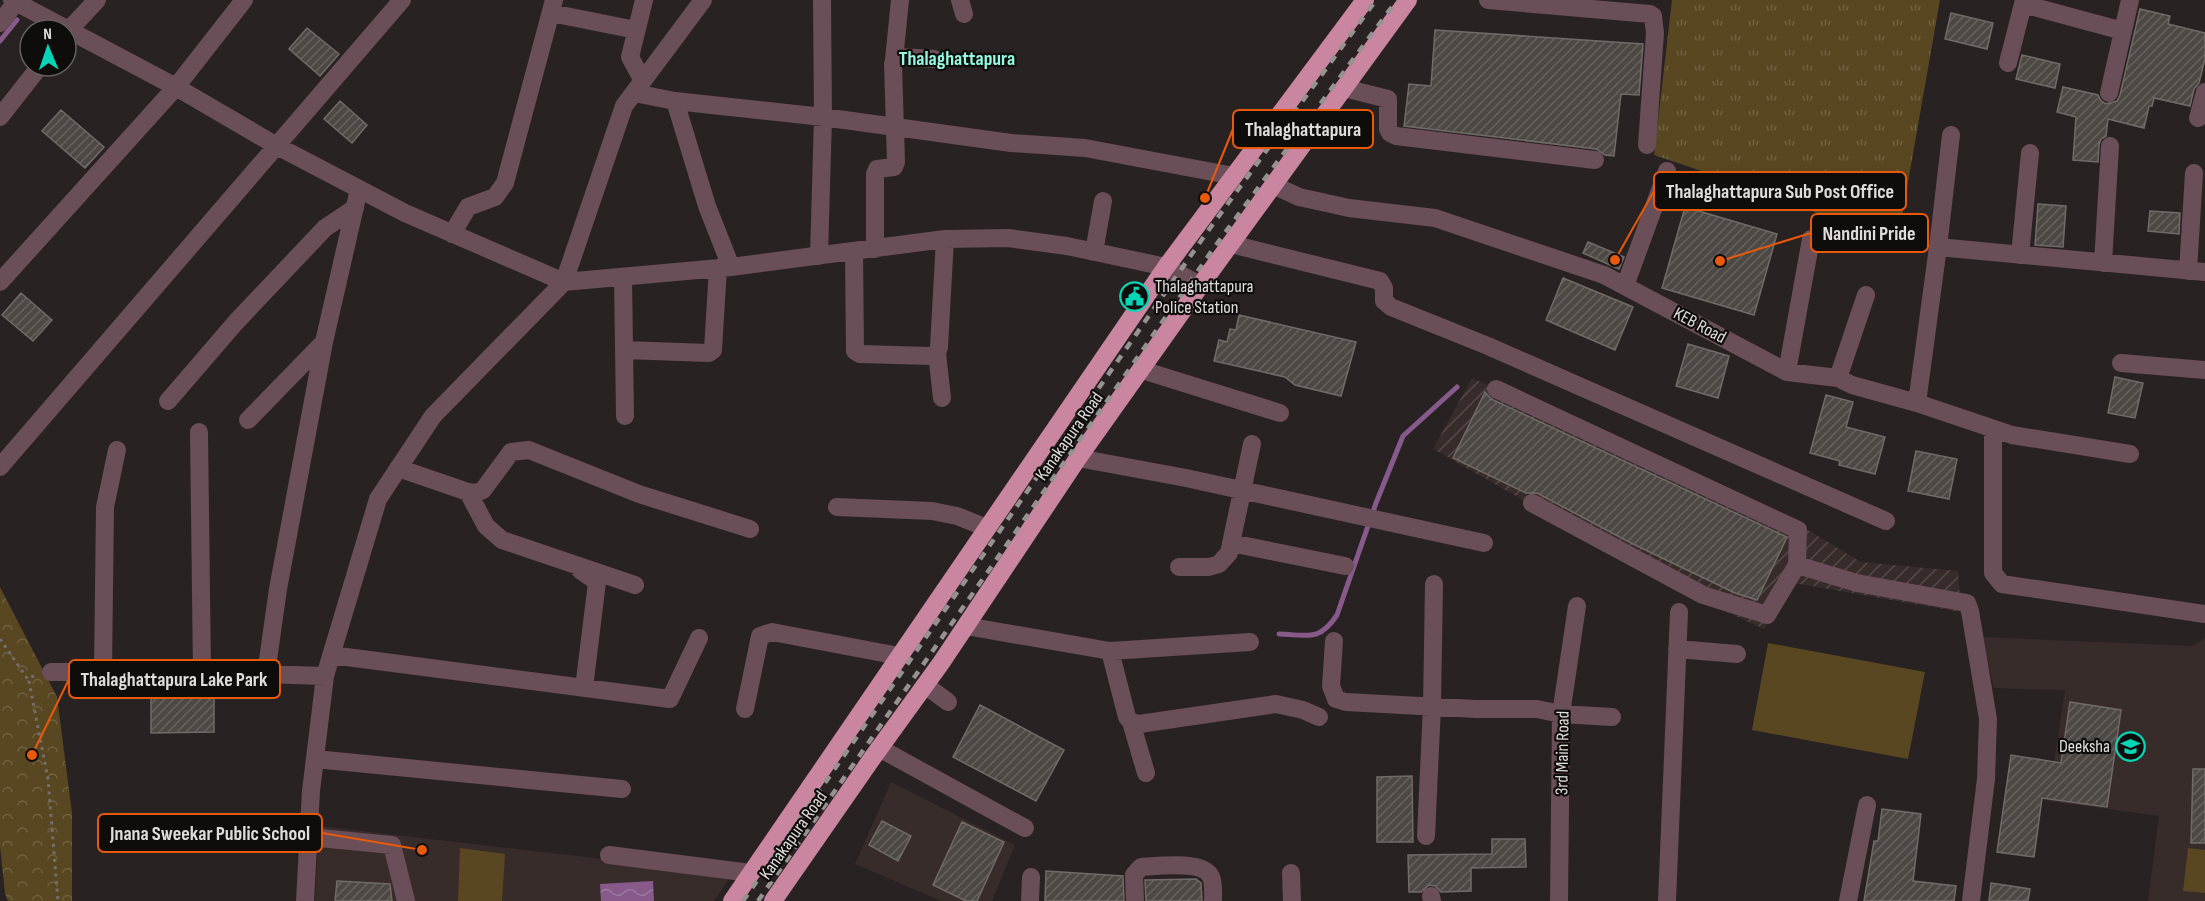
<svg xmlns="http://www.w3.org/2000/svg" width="2205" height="901" viewBox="0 0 2205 901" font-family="'Sofia Sans Condensed',sans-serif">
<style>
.built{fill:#382c2b}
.industrial{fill:url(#industrial-furrows)}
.grass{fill:url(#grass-tufts)}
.park{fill:url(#park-crowns)}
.pitch{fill:#584721}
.water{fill:url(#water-waves)}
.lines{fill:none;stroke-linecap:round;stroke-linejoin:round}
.stream{stroke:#875a8b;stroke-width:5}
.building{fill:url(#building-hatch);stroke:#716b68;stroke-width:1.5}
.path{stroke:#746f6f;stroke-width:3;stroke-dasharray:3 4.5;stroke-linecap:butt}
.minor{stroke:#6a4e58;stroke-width:18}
.highway{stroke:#ca85a1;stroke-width:18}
.rail{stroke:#979292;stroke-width:4.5;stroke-dasharray:8 8;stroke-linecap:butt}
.labels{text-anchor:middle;stroke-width:4.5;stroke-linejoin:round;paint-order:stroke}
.poi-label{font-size:18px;fill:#e0dcdc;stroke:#0f0d0c;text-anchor:start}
.street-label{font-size:18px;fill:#e0dcdc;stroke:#0f0d0c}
.neighbourhood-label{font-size:20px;font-weight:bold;fill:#95f9e1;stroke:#0f0d0c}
.leader{fill:none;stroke:#e8590c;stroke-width:2}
.callout-dot{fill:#e8590c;stroke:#0f0d0c;stroke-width:2}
.callout{fill:#0f0d0c;stroke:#e8590c;stroke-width:2}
.callout-label{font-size:20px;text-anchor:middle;font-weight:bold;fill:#e0dcdc}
</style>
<defs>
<pattern id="industrial-furrows" width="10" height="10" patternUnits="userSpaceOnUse" patternTransform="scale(1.5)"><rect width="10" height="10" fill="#382c2b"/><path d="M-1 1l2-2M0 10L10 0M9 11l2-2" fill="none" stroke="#544a49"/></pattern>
<pattern id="grass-tufts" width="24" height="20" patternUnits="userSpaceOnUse" patternTransform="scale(1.5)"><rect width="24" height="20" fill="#584721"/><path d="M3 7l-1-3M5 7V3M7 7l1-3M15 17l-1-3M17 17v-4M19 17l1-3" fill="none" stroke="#706141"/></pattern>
<pattern id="park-crowns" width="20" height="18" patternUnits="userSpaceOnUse" patternTransform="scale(1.5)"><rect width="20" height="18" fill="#584721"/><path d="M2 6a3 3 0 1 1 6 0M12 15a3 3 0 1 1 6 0" fill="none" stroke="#706141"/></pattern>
<pattern id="water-waves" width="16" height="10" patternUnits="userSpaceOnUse" patternTransform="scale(1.5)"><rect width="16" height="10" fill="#875a8b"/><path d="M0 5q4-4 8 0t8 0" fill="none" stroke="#9d79a0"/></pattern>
<pattern id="building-hatch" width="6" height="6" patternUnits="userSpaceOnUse" patternTransform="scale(1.5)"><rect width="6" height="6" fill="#4d4844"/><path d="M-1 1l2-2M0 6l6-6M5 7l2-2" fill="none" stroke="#66625e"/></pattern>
</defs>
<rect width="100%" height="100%" fill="#292222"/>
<path class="built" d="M1982,637L2193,646L2205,638V901H2148L2159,816L2048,801L2065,690L1994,688Z
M891,782L1015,845L992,901H941L855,864Z
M319,826L732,874L714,901H315Z"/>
<path class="industrial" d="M1472,378L1801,526L1861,562L1958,571L1961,612L1794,583L1764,629L1694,597L1433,449Z"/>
<path class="grass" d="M1672,0H1940L1897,245L1767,193L1654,155Z"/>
<path class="park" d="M0,587L57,697L72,813V901H8L5,894L0,846Z"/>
<path class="pitch" d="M1768,643L1925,672L1908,759L1752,730Z
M460,848L505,854L502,901H458Z
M2188,848L2205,850V893L2183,891Z"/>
<path class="water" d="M653,881L654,901H601L600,884Z"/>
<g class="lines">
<path class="stream" d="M0,41L17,20
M1279,634C1308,635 1319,642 1337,615L1376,503L1403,436L1457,387"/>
</g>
<path class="building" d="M2140,9L2170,16L2168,24L2205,33V59L2199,83L2194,89L2190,106L2154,98L2152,106H2149L2144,128L2108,119L2106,136L2101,139L2099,145L2098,162L2073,160L2076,117L2057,112L2063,87L2098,95L2101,101L2106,104L2117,101L2120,95Z
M1951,13L1993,23L1987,49L1945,39Z
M307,28L339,54L320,76L289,49Z
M1435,30L1643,44L1639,95L1621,94L1614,156L1605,155L1596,149L1404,126L1409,84L1431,86Z
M2022,55L2060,64L2055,88L2016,79Z
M340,101L367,125L352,143L324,119Z
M61,110L104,147L85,168L42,131Z
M2038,204L2066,206L2063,247L2035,245Z
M1685,207L1777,234L1754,315L1662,288Z
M2150,211L2180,213L2179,234L2148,231Z
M1588,242L1624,257L1619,269L1583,253Z
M1563,278L1633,307L1615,350L1546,320Z
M21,293L52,320L33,341L2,315Z
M1239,315L1356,342L1341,396L1295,385L1285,377L1214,361L1219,340L1227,342L1230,329L1236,330Z
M1688,344L1729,356L1718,398L1676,386Z
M2115,377L2143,383L2135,418L2108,413Z
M1485,392L1491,399L1787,537L1757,600L1735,593L1631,543L1537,493H1526L1453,458Z
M1826,395L1853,402L1846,427L1885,437L1875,474L1839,465L1840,461L1810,453Z
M1916,451L1957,459L1949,499L1908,491Z
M214,691V732L151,733V692Z
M2070,702L2121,710L2107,807L2042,798L2034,857L1997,852L2011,755L2061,763Z
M980,705L1064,750L1036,801L953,757Z
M2193,769H2205V843H2191Z
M1412,776L1413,842H1377V777Z
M1882,809L1921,814L1913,881L1956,886L1954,901H1864L1874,841H1878Z
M882,821L911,836L898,861L869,845Z
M962,822L1004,842L977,901H966L933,885Z
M1492,839H1525L1526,867L1471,868V891L1441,892L1435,886L1429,885L1421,892H1409L1408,855L1492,854Z
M1046,871L1123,876L1124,901H1045Z
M1196,879L1201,883L1202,901H1146L1145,880Z
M337,881L390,884L392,901H335Z
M1991,883L2030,889L2028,901H1989Z"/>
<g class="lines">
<path class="path" d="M0,639L29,681
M34,676L31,677L29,681L48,779L58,901"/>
<path class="minor" d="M12,0L176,87L277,146L405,213L564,282L624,106L703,0
M960,0L964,14
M1488,0L1650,14L1653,16L1655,33L1647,145
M2023,4L2123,31L2130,0
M551,13L636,30
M0,23L16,2
M66,33L97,0
M894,60L900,0
M2008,63L2024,0
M643,81L630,57L644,0
M1344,88L1388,99V129L1390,133L1396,136L1595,160
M634,93L675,101L823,117L1011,143L1085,148L1234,176
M2109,93L2123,31
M675,101L707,206L731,267L945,239L1008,238L1067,246L1166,267L1200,285
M0,117L40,66
M2198,118L2205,92
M1273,185L1299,197L1349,208L1435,218L1604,275L1787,372L1838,378L1852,385L1917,403L2012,435L2130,454
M452,234L468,207L495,197L505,183L554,0
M1231,244L1380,281L1384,288V301L1391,307L1488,346L1886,521
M1938,247L1951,135
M875,249V174L877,169L894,167L896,162L893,64L894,60L899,57L934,59
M854,252L855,351L860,354L931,356L937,353L939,347L945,239
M1094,252L1103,201
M2020,255L2030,153
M819,256L823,117L822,0
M2103,263L2110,146
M2188,271L2194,173
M623,277L625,416
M0,282L176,87L244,0
M1625,286L1667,171
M624,350L709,353L713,350L718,268
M937,353L942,398
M2121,363L2205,370
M1142,370L1280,413
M1787,372L1811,239
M1838,378L1866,295
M1496,389L1798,530L1797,565
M168,401L236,322L325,228L355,208
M1917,403L1938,247L2205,272
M248,420L324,342
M1993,429V573L2002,584L2205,614
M199,432L202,673
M1078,458L1186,478L1484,543
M0,467L402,0
M398,468L468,492L476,493L483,490L511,452L529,450L639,494L750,529
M468,492L486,526L502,540L635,585
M1532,503L1703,595L1767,615L1797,565L1857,583L1967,603L1970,611L1988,719L1986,779L1971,901
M837,507L932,511L957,516L987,528
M1231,543L1345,566
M1179,567H1209L1219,564L1229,553L1252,444
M580,570L597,582L584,688
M966,626L1110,651L1250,642
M1334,641L1331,686L1336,699L1346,702L1476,709H1537L1561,714L1612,717
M1677,649L1737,654
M1110,651L1127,717L1131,722L1139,724L1276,704L1303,710L1319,717
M331,655L670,699L699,638
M51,672L159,671L325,676
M103,672L105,507L117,450
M266,674L278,589L324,342L359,189
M925,685L948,702
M745,709L760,636L772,632L899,656
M1131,722L1146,773
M879,748L1025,828
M315,759L622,789
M1426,836L1432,706L1434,584
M309,837L392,845L406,901
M609,855L751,873
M1291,873L1292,901
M1431,896L1432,901
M305,901L311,791L325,676L378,499L433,416L564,282L731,267
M1030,901L1031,877
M1135,901L1134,875L1141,867C1157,866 1204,860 1211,877C1214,884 1213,893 1213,901
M1559,901L1561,714L1577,606
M1667,901L1679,612
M1848,901L1867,805"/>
<path class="highway" d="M732,901L1166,267L1365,0
M773,901L873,757L941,663L1078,458L1205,279L1408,0"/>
<path class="rail" d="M743,901L1205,235L1376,0
M758,901L1216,245L1397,0"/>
</g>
<defs>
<symbol id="civic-ring" viewBox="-11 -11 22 22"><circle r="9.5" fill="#0f0d0c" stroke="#06d5b6" stroke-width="1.5"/><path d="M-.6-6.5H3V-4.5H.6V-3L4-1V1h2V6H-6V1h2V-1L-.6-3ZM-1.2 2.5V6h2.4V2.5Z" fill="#06d5b6"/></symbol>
<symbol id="school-ring" viewBox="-11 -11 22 22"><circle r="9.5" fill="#0f0d0c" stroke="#06d5b6" stroke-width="1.5"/><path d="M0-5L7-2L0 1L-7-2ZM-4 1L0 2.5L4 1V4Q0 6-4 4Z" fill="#06d5b6"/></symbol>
</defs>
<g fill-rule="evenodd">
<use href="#civic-ring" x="1118" y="280" width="33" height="33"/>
<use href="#school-ring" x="2114" y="730" width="33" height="33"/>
</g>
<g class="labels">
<g class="poi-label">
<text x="1155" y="292">Thalaghattapura<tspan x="1155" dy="21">Police Station</tspan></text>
<text x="2110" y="752" text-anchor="end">Deeksha</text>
</g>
<g class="street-label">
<text transform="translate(1700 325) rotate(28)" y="6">KEB Road</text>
<text transform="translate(1069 436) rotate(-55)" y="6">Kanakapura Road</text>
<text transform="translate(1562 753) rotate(-89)" y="6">3rd Main Road</text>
<text transform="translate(793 835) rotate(-55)" y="6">Kanakapura Road</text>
</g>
<g class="neighbourhood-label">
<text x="957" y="65">Thalaghattapura</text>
</g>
</g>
<path class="leader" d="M1205 198L1233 129M1615 260L1654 191M1720 261L1811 233M32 755L69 679M422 850L322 833"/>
<g class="callout-dot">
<circle cx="1205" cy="198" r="6"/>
<circle cx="1615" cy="260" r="6"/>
<circle cx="1720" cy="261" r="6"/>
<circle cx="32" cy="755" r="6"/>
<circle cx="422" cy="850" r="6"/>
</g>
<g class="callout">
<rect x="1233" y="110" width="140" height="38" rx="6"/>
<rect x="1654" y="172" width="252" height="38" rx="6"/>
<rect x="1811" y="214" width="117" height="38" rx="6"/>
<rect x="69" y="660" width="211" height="38" rx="6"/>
<rect x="98" y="814" width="224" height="38" rx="6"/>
</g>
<g class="callout-label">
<text x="1303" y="136">Thalaghattapura</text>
<text x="1780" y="198">Thalaghattapura Sub Post Office</text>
<text x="1869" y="240">Nandini Pride</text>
<text x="174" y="686">Thalaghattapura Lake Park</text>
<text x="210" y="840">Jnana Sweekar Public School</text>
</g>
<g transform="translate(48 48) rotate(358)"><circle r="28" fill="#0f0d0c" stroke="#63605f" stroke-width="1.5"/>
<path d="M0-4.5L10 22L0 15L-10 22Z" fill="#06d5b6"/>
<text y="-9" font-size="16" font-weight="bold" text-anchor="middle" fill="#e0dcdc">N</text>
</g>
</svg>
